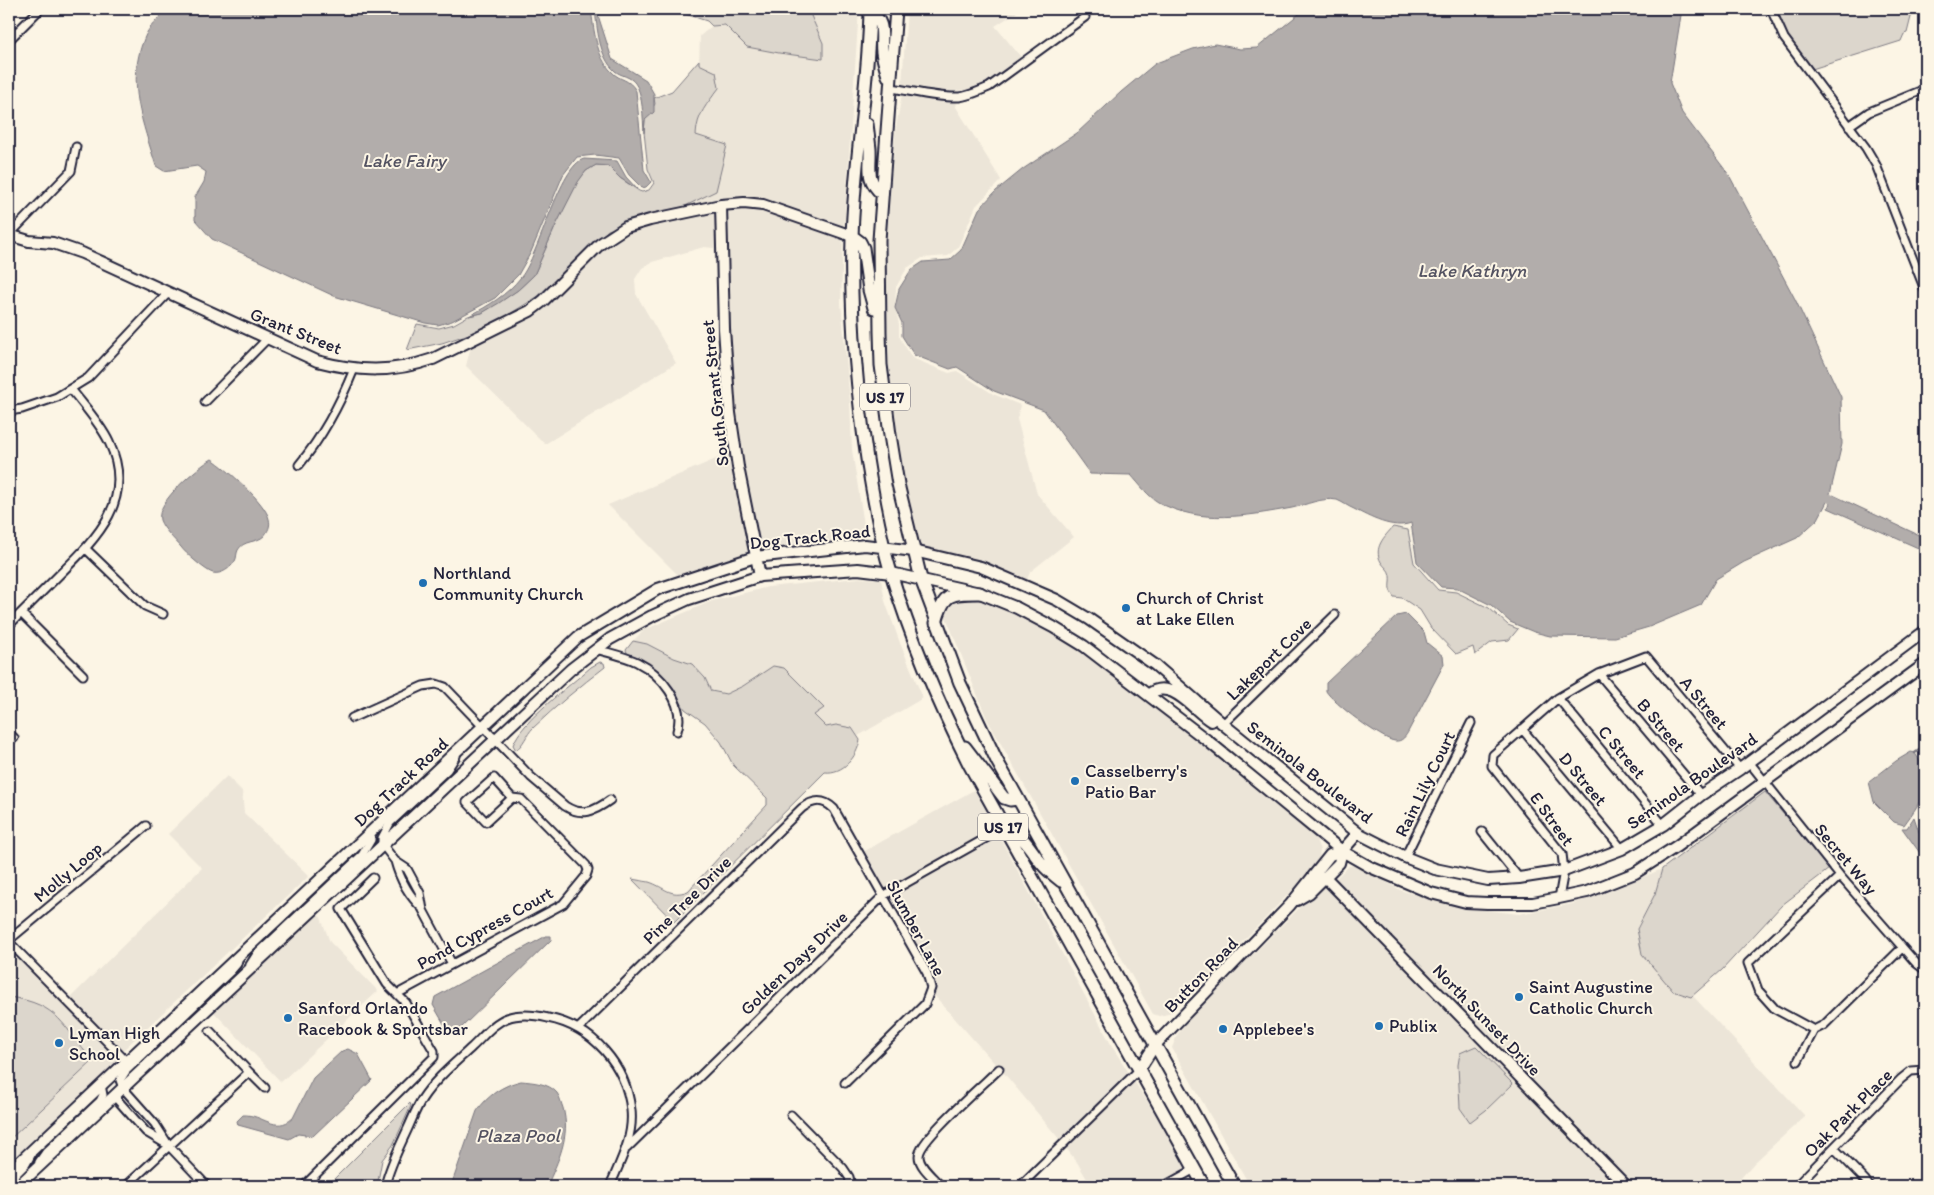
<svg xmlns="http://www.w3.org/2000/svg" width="1934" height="1195" viewBox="0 0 1934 1195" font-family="Itim,sans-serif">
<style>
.built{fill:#ece5d8}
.green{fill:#dcd6cc;stroke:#7f7c84}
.water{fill:#b2adab;stroke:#78757e}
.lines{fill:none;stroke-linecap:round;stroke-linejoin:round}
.stream{stroke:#78757e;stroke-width:2.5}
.canal{stroke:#b2adab;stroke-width:9}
.street-casing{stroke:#22223b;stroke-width:11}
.secondary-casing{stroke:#22223b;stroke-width:14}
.primary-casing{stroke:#22223b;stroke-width:15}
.street{stroke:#fcf5e5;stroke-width:7}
.secondary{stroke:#fcf5e5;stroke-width:10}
.primary{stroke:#fcf5e5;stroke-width:11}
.poi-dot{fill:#1f6fb2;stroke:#fcf5e5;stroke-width:2}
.labels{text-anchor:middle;stroke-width:4;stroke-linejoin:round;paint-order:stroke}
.shield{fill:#fcf5e5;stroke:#63616e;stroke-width:1}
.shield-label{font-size:16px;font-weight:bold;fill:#22223b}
.street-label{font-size:18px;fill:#22223b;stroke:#fcf5e5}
.poi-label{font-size:18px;fill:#22223b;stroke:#fcf5e5;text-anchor:start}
.water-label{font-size:19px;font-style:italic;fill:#545362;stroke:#fcf5e5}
</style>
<rect width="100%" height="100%" fill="#fcf5e5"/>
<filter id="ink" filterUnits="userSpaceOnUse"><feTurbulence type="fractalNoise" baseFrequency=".02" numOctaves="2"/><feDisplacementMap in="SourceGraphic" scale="10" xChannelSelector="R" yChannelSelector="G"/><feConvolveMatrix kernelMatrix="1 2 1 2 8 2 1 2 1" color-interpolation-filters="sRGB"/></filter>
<g filter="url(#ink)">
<path class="built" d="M808,9H859L844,228L764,201L717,200L677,210L727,145L696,136L697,121L704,107L719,88L699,64L700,36L712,26L725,25L747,47L779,53L823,59V43Z
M907,9H1015L1017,12L995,26L1021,57L986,83L972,89L948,92L902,85Z
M902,94L955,100L957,102L956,107L1001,180L976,206L958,247L948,256L922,258L907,268L896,287L895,308L899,324V336L912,358L949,373L957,371L993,394L1020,405L1017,419L1037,494L1074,537L1030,572L1026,582L917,548L892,435L887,327V239L889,198L896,127Z
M744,207L762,209L843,237L841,303L850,401L852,450L865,531L855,542L758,550L735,413L728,329L726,209Z
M717,211L719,329L755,557L683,580L608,505L730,453L718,329L714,248L704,247L652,262L642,268L635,279L636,294L676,363L545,444L466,366L471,346L533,314L603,248L629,232L652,224Z
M859,578L881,579L885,601L900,643L923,698L858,736L852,728L836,725L826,727L814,715L824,708L757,675L743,686L726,694L711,691L705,678L692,664L674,658L647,644L633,641L644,630L712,601L768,587Z
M957,597H975L1011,610L1058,635L1114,675L1314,834L1320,850L1319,859L1309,873L1208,977L1168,1014L1159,1016L1153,1014L987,719L944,612L950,602Z
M227,776L242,791L244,813L309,876L122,1051L70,998L202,868L168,834Z
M974,790L995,827L885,890L863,852Z
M999,836L1113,1048L1129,1073L1060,1140L1003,1072L1005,1069L999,1063L996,1065L934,995L935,981L930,971L889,898Z
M1358,865L1400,890L1423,897L1485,910L1519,914L1572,904L1608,892L1662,869L1655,894L1637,928L1691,997L1693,996L1805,1116L1754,1163L1734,1186H1631L1334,880L1349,866Z
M1327,885L1620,1186H1250L1172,1048L1177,1035L1188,1020L1308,899Z
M314,909L321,918L330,942L378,991L281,1082L209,1007Z
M9,942L126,1061L9,1172Z
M1134,1081L1155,1113L1185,1168L1154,1186H1091L1077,1162L1066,1148Z
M1190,1177L1195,1186H1173Z"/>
<path class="green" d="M684,9H808L823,43V59L779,53L747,47L725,25L712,26L707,21L685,14Z
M1775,9H1913L1907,33L1904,34L1901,41L1812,69L1788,36Z
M699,60V64L716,72L719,88C707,104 697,114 696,135L727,145L716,191L677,210L608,230L545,292L500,320L484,329L442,343L407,350L417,324L439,328L454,324L468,316L482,313L518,290L534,275L556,225L577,182L586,171L596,165L608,166L620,178L639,191L642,192L649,190L654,183L648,169L644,132L645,120L655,104L654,98L672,91Z
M1393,527L1408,530L1414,563L1438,590L1456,592L1489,608L1508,625L1518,629L1509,640L1492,642L1475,655L1473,647L1456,654L1431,628L1420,610L1402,598L1394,597C1387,587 1391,586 1390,575C1389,569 1384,567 1381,562C1373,548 1384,537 1393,527Z
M633,641L647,644L674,658L692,664L705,678L711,691L726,694L743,686L773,666L784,668L824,708L814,715L826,727L836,725L852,728L860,740C857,757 843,774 825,772L674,922L632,879C637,880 643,881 649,882C665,887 670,898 688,891L767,805V798L733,765L721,742L705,723L685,709L670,686L657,671L646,662L628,655L626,650Z
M600,662L604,663L605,667C580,686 556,706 533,728C526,735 524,744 516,750L513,745C522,720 570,686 591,667Z
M1765,792L1829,869L1782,905L1722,970L1691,997L1673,991L1642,954L1637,929L1655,894L1662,869Z
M9,997C60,1004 62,1026 93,1061L9,1140Z
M1476,1046L1513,1084L1486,1110L1470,1122L1460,1108L1458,1065L1460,1053Z
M410,1103L411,1106L393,1145L382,1160L377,1186H327Z"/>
<path class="water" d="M168,9H591C594,30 596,57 612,72C620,81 629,78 636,91L644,170L651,182L646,187L642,188L629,175L619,158L595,155L577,157L563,175L531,252L518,275L495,298L452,321L438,325L425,323L334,296L212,239L195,220V197L204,182L206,172L197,166L164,171L156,166C143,123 126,83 144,39C148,27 160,17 168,9Z
M595,9H596L612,59L646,80L654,94V112L645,120L644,133C643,119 643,93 635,83C630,76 621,76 615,71C599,57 597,28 595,9Z
M1305,9H1682L1670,83L1682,113L1729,175L1795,299L1841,397L1842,444L1829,498L1818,519L1797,538L1744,562L1716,579L1701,605L1649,627L1615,637L1550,636L1534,632L1510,622L1491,605L1457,588L1441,587L1417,562L1411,523C1393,530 1369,517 1354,509C1349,507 1342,502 1337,500C1322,497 1306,505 1292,508C1248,516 1200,525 1158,502C1148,496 1139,484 1131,475L1090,474L1044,410L994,391L957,367L950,369L914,355L902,336V323L895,308L899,289L911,270L923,262L950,260L961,250L979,209L996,191L1023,169L1077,133L1121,92L1156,63L1193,49L1215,44L1240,49L1257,48Z
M584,159L617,161L626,177L637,189L620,178L608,166L596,165L586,171L578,182L556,225L534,275L518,290L499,303L482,313L469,316C488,306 507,295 521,277C539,255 560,165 584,159Z
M212,459C226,468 266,503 269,519C271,526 268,531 264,536C257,543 243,540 238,550C236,554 237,558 235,561C231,568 221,575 213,573C207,572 185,553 181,547C175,540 163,529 160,520C155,502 198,467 212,459Z
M1833,495L1925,538V551L1828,508Z
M1406,614L1424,632L1427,643L1443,656L1444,664L1409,730C1406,736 1402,742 1395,741C1382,740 1332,702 1326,691V683L1397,616Z
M1911,752L1915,753C1934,783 1923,799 1904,825L1894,822L1874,802L1869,782L1896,761Z
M1914,817L1919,832L1925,839V860L1902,828H1907Z
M546,936H551V940L459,1030L452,1032L447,1029L433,1005L435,997Z
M348,1049L358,1054L372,1080L313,1136L298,1134L289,1139L238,1125L237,1121L243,1115C263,1114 275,1134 293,1118L313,1078L342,1051Z
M521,1081C532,1082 549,1083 557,1093C560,1097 561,1103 563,1108C571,1136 558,1161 547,1186H451L477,1111C487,1096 503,1085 521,1081Z"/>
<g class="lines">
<path class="stream" d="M1915,753L1925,746"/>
<path class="canal" d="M1829,498L1843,505"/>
<defs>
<path id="street" d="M1771,9L1784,38L1866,148L1876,165L1925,290
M9,40L40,9
M891,88C912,91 937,98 959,97C969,96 979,91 989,87L1085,17
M1849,126L1869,112L1925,89
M9,235L71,171L76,147
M205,402L268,338
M9,411L22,409L57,397L88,378L168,293
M299,465C323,436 340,404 354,369
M86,549L145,606L163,614
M21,613L83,675
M9,625C26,608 43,591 60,574C98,537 136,499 109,442C100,423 84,406 71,389
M596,649C609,653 624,656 637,662C661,674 686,704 677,731
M1599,674L1701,795
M1558,698L1663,825
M352,718L423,686L436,684L445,687L531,777L565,806C582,817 595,811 610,800
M1223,724L1335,615
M1522,729L1622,849
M9,733L14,738
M1749,762L1840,876L1916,963L1925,970
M1482,832L1519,878
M1405,857L1471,723
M395,861C400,880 408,895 423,909
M1840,876L1748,963L1758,990L1775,1009L1814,1030L1824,1025L1902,948
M1559,898L1564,871L1562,854L1492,766L1493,755L1558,698L1599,674L1646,656L1740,769
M9,940L146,826
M9,942L126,1061
M452,964L423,910L420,893L407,869L395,861L382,844V838L390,823L447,770L456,756
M250,965L257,954L362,855L371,840V832
M397,994L563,904L586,876L588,870L586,865L521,799L512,798L494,778L467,802L486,822L512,798
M579,1028L802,808C813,800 823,798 834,809L927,973L931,988L925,1004L845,1083
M1798,1061L1814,1030
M249,1072L265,1088
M114,1096L146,1132L166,1144
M791,1115L843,1168L849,1177L851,1186
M627,1148L883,896L1004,828
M1834,1148L1865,1180L1869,1186
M39,1162L46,1152L100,1101L103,1095L101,1085
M9,1181L26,1164L31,1155
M126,1186L249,1072L210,1031
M207,1186L169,1146L155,1124L123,1088L120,1080L126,1071L231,971L237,964L238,960
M304,1186L434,1057V1051L406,1003L387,984L341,909L373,878
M385,1186C390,1165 400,1146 409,1126C413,1117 417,1107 422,1099C435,1079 455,1063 472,1047C483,1037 493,1023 507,1018C520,1013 535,1015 548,1018C593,1027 626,1065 631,1110C634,1137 620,1162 610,1186
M941,1186C934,1178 919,1167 919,1156C919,1139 985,1083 999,1069
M1020,1186L1139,1070
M1164,1186L1195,1169
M1796,1186L1901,1079L1911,1071L1925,1070"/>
<path id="secondary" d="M721,205L724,329L730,413L738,467L760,576
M9,235L29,241L53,243L82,253L317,361C359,372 392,373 433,359L530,311L543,301L600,244L626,227L650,220L721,205L744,203L763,205L852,236
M1148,695C1170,676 1193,710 1211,721
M1325,877L1626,1186
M1297,900L1309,893L1339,863L1342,851L1358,833
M1139,1070L1155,1045L1290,905L1330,855L1342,851
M9,1172L578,637L658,589L755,557L865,545L914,551L981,567L1057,600L1089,619L1155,665L1223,724L1358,833L1405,857L1435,869L1488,880L1519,878L1564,871L1622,849L1663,825L1701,795L1740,769L1925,631
M18,1186L571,669L610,639L652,616L689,599L760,576L858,569L891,573L980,593L1017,608L1053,627L1084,646L1208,741L1342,851L1370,867L1431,893L1466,902L1487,903H1533L1559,898L1587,892L1635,873L1677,846L1925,664"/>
<path id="primary" d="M870,9C869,85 854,161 852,238C850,313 856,386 867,459C873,497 880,537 891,573C911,639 938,703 969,764L1204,1186
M896,9L879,240L880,332L881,365L890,435L898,484L921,579L960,683L997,761L1234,1186
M869,12C887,21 880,37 882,52C883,60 886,69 888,76
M867,124C868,132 869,140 870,149C871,168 865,179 882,194
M852,236L860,242L863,248L869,290L874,308
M936,623C944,592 951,593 980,593
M965,747L1004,798L1010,800L1018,799
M1004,828C1026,835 1029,849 1043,865C1048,871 1055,876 1061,881"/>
</defs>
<use href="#street" class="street-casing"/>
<use href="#secondary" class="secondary-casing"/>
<use href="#primary" class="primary-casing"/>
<use href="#street" class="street"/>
<use href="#secondary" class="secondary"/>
<use href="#primary" class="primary"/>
</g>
</g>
<g class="poi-dot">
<circle cx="423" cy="583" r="5"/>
<circle cx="1126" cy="608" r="5"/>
<circle cx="1075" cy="781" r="5"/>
<circle cx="1519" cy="997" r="5"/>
<circle cx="288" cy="1018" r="5"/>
<circle cx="1379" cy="1026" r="5"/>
<circle cx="1223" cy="1029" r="5"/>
<circle cx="59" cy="1043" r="5"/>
</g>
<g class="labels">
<g class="shield">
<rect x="860" y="383.5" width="50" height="27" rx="4"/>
<rect x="978" y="813.5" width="50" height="27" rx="4"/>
</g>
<g class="shield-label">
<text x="885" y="403">US 17</text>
<text x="1003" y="833">US 17</text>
</g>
<g class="street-label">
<text transform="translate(296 331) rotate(22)" y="6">Grant Street</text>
<text transform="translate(715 393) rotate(-96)" y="6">South Grant Street</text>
<text transform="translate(810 537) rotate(-6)" y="6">Dog Track Road</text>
<text transform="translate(1269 659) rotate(-44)" y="6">Lakeport Cove</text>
<text transform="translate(1704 703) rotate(50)" y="6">A Street</text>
<text transform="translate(1661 725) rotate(50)" y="6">B Street</text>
<text transform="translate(1622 752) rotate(50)" y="6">C Street</text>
<text transform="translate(1310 772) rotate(38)" y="6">Seminola Boulevard</text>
<text transform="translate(1583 779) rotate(50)" y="6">D Street</text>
<text transform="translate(1692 781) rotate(-35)" y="6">Seminola Boulevard</text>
<text transform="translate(401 782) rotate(-43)" y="6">Dog Track Road</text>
<text transform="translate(1425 784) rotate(-64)" y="6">Rain Lily Court</text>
<text transform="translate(1552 819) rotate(54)" y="6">E Street</text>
<text transform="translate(1846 859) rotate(50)" y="6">Secret Way</text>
<text transform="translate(68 872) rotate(-40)" y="6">Molly Loop</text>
<text transform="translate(687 900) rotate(-45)" y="6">Pine Tree Drive</text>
<text transform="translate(485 928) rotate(-29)" y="6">Pond Cypress Court</text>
<text transform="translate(916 928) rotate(62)" y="6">Slumber Lane</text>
<text transform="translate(794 963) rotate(-44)" y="6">Golden Days Drive</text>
<text transform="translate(1201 975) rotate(-46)" y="6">Button Road</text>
<text transform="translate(1487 1020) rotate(46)" y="6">North Sunset Drive</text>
<text transform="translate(1848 1113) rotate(-45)" y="6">Oak Park Place</text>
</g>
<g class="poi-label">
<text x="433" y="579">Northland<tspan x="433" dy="21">Community Church</tspan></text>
<text x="1136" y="604">Church of Christ<tspan x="1136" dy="21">at Lake Ellen</tspan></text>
<text x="1085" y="777">Casselberry's<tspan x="1085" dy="21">Patio Bar</tspan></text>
<text x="1529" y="993">Saint Augustine<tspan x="1529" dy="21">Catholic Church</tspan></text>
<text x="298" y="1014">Sanford Orlando<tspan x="298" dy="21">Racebook &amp; Sportsbar</tspan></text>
<text x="1389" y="1032">Publix</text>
<text x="1233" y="1035">Applebee's</text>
<text x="69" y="1039">Lyman High<tspan x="69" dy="21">School</tspan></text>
</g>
<g class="water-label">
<text x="404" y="167">Lake Fairy</text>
<text x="1472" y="277">Lake Kathryn</text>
<text x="518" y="1142">Plaza Pool</text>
</g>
</g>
<rect width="1934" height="1195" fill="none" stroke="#fcf5e5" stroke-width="30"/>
<rect x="15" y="15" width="1904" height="1165" fill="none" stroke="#22223b" stroke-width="2" filter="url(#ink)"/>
</svg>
